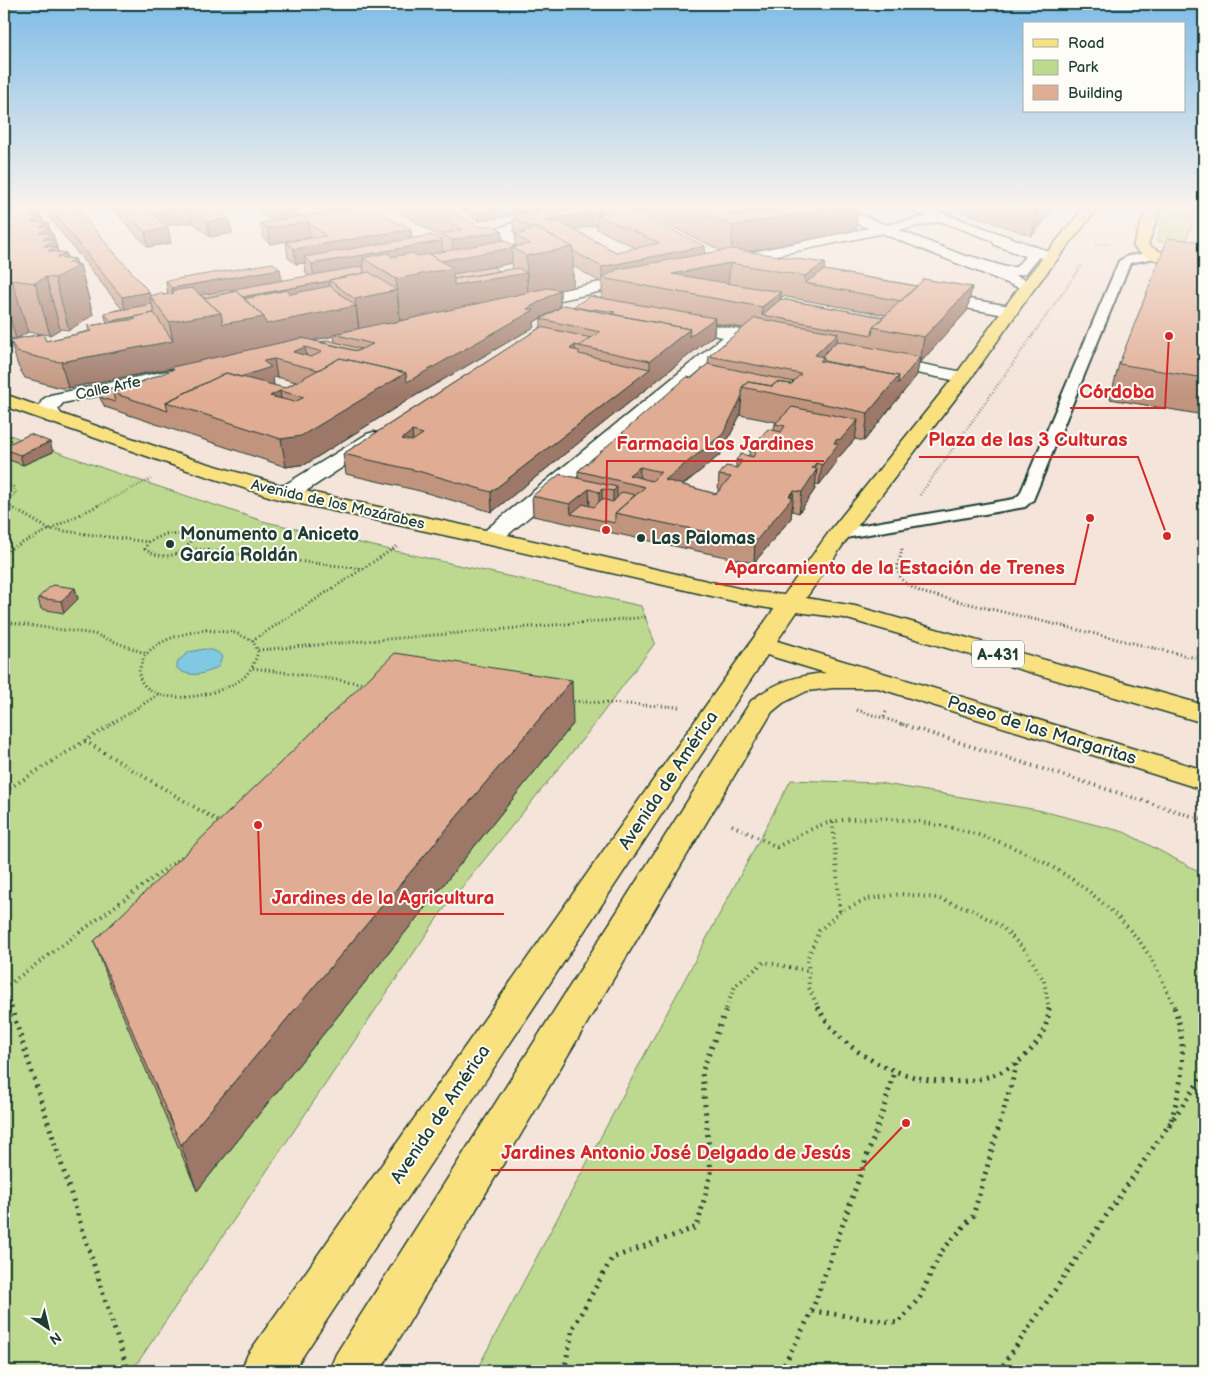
<svg xmlns="http://www.w3.org/2000/svg" width="1208" height="1375" viewBox="0 0 1208 1375" font-family="'Balsamiq Sans',sans-serif">
<style>
.green{fill:#bdd88f;stroke:#6e8a62}
.water{fill:#81c8e2;stroke:#5a909c}
.lines{fill:none;stroke-linecap:round;stroke-linejoin:round}
.service-casing{stroke:#1f3d34;stroke-width:4}
.pedestrian-casing{stroke:#1f3d34;stroke-width:3}
.minor-casing{stroke:#1f3d34;stroke-width:3}
.tertiary-casing{stroke:#1f3d34;stroke-width:3}
.primary-casing{stroke:#1f3d34;stroke-width:3}
.path-far4{stroke:#1f3d34;stroke-width:2;stroke-dasharray:0.5 2;stroke-linecap:butt}
.path-far3{stroke:#1f3d34;stroke-width:2.5;stroke-dasharray:0.5 2.5;stroke-linecap:butt}
.path-far2{stroke:#1f3d34;stroke-width:3;stroke-dasharray:1 3;stroke-linecap:butt}
.path-far1{stroke:#1f3d34;stroke-width:4;stroke-dasharray:1 4.5;stroke-linecap:butt}
.path{stroke:#1f3d34;stroke-width:5;stroke-dasharray:2 5.5;stroke-linecap:butt}
.service{fill:#fdfcf7;fill-rule:evenodd}
.pedestrian{fill:#fdfcf7;fill-rule:evenodd}
.minor{fill:#fdfcf7;fill-rule:evenodd}
.tertiary{fill:#fdfcf7;fill-rule:evenodd}
.primary{fill:#fae180;fill-rule:evenodd}
.wall{fill:#c1947e;stroke:#1f3d34;fill-rule:evenodd}
.shaded-wall{fill:#9d7867;stroke:#1f3d34}
.building{fill:#e0ac93;stroke:#1f3d34;fill-rule:evenodd}
.poi-dot{fill:#1f3d34;stroke:#fdfcf7;stroke-width:2}
.labels{text-anchor:middle;stroke-width:4;stroke-linejoin:round;paint-order:stroke}
.far-street-label{font-size:15px;fill:#1f3d34;stroke:#fdfcf7}
.shield{fill:#fdfcf7;stroke:#62766e;stroke-width:1}
.shield-label{font-size:16px;font-weight:bold;fill:#1f3d34}
.poi-label{font-size:18px;font-weight:bold;fill:#1f3d34;stroke:#fdfcf7;text-anchor:start}
.street-label{font-size:18px;fill:#1f3d34;stroke:#fdfcf7}
.leader{fill:none;stroke:#d62828;stroke-width:2}
.callout-dot{fill:#d62828;stroke:#fdfcf7;stroke-width:2}
.callout-label{font-size:19px;text-anchor:middle;font-weight:bold;fill:#d62828;stroke:#fdfcf7;stroke-width:4;stroke-linejoin:round;paint-order:stroke}
</style>
<rect width="100%" height="100%" fill="#f4e4d9"/>
<filter id="ink" filterUnits="userSpaceOnUse"><feTurbulence type="fractalNoise" baseFrequency=".02" numOctaves="2"/><feDisplacementMap in="SourceGraphic" scale="10" xChannelSelector="R" yChannelSelector="G"/><feConvolveMatrix kernelMatrix="1 2 1 2 8 2 1 2 1" color-interpolation-filters="sRGB"/></filter>
<g filter="url(#ink)">
<path class="green" d="M1167,205H1198L1185,245L1156,241Z
M4,433L114,472L266,522L641,606L655,643L586,735L440,914L132,1371H4Z
M791,780L879,783L1038,810L1124,832L1204,874V1371H476Z"/>
<path class="water" d="M204,649C211,650 218,650 222,657L219,666C207,674 189,679 177,668V664L179,660L189,652Z"/>
<g class="lines">
<defs>
<path id="service" d="M1155,252L1161,255L1159,257L1130,263L1033,500L1025,507L1019,508L840,539L834,538L831,534L834,530L840,529L1014,499L1020,494L1119,261L1128,256Z"/>
<path id="pedestrian" d="M1000,238L1039,251L1041,254L1025,274L1005,277L965,263L963,260L965,257L970,256L1006,267H1016L1025,256L995,245L993,242L995,239Z"/>
<path id="minor" d="M618,205H647L640,209L512,232L551,257L553,260L551,263H541L494,232L496,229L510,224Z
M943,213L950,217L948,220L728,265L723,264L721,261L723,258L728,257Z
M639,274L644,276L647,279L644,282L524,308L518,306L516,303L518,300L524,298Z
M933,293L1010,306L1016,308L1018,311L1016,314L1010,316L927,301L925,298L927,295Z
M677,318L772,336L778,337L781,341L778,345L772,346L740,340L498,543L490,545L482,543L478,538L482,533L723,337L671,327L669,323L671,319Z
M881,356L963,372L969,373L972,377L969,381L963,382L875,365L872,361L875,357Z
M186,367L192,368L195,372L192,376L63,403L58,409L63,417L60,421L53,423L46,421L38,409L42,400L50,395Z
M374,432L381,434L384,438L381,442L294,499L286,501L278,499L275,494L278,489L367,434Z"/>
<path id="tertiary" d="M816,205H835L1034,283L1036,286L1034,289H1022L818,208Z
M902,205H921L1056,254L1058,257L1056,260H1046L904,208Z"/>
<path id="primary" d="M1086,205H1100L1034,289L969,381L845,542L806,598L855,606L1204,705V723L844,618L797,612L777,641L1204,770V790L878,688H833L807,691L783,703L772,712L380,1371H329L336,1354L751,701C773,683 797,675 826,673L767,655L293,1371H241L248,1354L774,609L755,606L490,545L278,499L178,467L4,406V394L192,459L291,488L490,531L755,592L784,595L829,532L957,373L1022,283Z
M1148,205H1162L1148,245L1159,251L1204,258V266C1183,264 1147,265 1133,246Z"/>
</defs>
<use href="#service" class="service-casing"/>
<use href="#pedestrian" class="pedestrian-casing"/>
<use href="#minor" class="minor-casing"/>
<use href="#tertiary" class="tertiary-casing"/>
<use href="#primary" class="primary-casing"/>
<path class="path-far4" d="M1095,245L1108,244
M1032,336L1082,265"/>
<path class="path-far3" d="M4,485L13,487L16,493L4,502
M920,495L1033,335
M4,503L9,506
M97,506L151,479"/>
<path class="path-far2" d="M7,505L49,529L148,542
M166,534L186,535L191,540C183,558 160,560 145,549L148,542Z
M188,548L364,569
M902,549C901,555 899,560 898,565C896,581 912,588 924,593L1204,660
M4,552L99,505
M4,622L94,634L147,654
M206,630L236,633L253,641L258,652C255,662 251,671 243,678C221,695 167,707 145,686C140,681 138,675 140,668C145,641 184,633 206,630Z
M252,641L399,545
M258,650L648,617
M253,668L367,684
M570,701L679,707
M857,710L883,718
M886,712L883,718L905,725
M110,725L159,694"/>
<path class="path-far1" d="M901,724L1204,820
M85,741L221,823
M5,791L112,724
M4,818L9,803L5,791
M833,822L840,912
M732,825L777,847C795,838 813,826 832,822C855,817 881,818 904,820C990,829 1072,865 1130,930C1151,953 1163,981 1175,1009
M4,987L11,1009
M4,988L182,857
M726,1009L735,986L764,962L809,971
M819,1009L809,988L808,957L819,931L840,912L868,899L901,894L936,898L971,909L1002,927L1027,952L1044,981L1049,1009"/>
<path class="path" d="M11,1007L128,1371
M818,1007C852,1076 975,1111 1030,1051C1040,1040 1049,1024 1049,1007
M1169,1127C1182,1086 1189,1049 1174,1007
M812,1311L898,1323L920,1297L941,1252L973,1216L1017,1064
M564,1371L573,1328L612,1258L697,1227L711,1173L702,1072L727,1007
M781,1371L812,1311L883,1111L894,1072
M999,1371L1204,1074"/>
<use href="#service" class="service"/>
<use href="#pedestrian" class="pedestrian"/>
<use href="#minor" class="minor"/>
<use href="#tertiary" class="tertiary"/>
<use href="#primary" class="primary"/>
</g>
<path class="wall" d="M4,205L39,213L40,217L43,223H48L51,234H53L58,252L66,253L67,258L75,259L77,264L80,265L93,315L69,330L60,329L50,335L43,334L46,341L89,331L88,326L107,323L104,313L122,309L49,217L46,205H73L150,296L163,295L168,294L166,281H282L309,276L306,273L305,263L296,264L288,258L286,242L311,238L310,237L270,244L263,238L261,223L272,221L251,205H301L295,206L299,217L329,212L319,205H356V208L411,229L412,239L442,241V238L387,205H443L502,241L516,246L515,235H518L514,232L513,218L591,205L705,246V254L722,251L639,211V205H845L856,230L749,251L824,270L917,286L972,287L967,311L920,363L919,362L917,375L864,441L855,439L838,458L836,459V463L819,485L815,484V489L799,513L792,511L791,512V518L754,563L533,516L532,496L578,478V471L708,364L709,356L743,328L715,323L714,335L492,512L420,491L346,474L343,454L541,327V319L573,307L602,298V283L573,266V287L559,290H560V307L534,322V327L408,400L306,464L286,467L105,407L101,400L98,391L144,381L173,370L172,368L68,388H61L25,378L18,366L10,340L42,334L28,332L16,339L4,337ZM597,225V229L636,248L616,252L573,229ZM512,263L513,269L499,271L493,267ZM781,296L886,315L883,317L781,299ZM334,336L335,342H321L313,340ZM277,377L296,382L285,388L274,386L273,378ZM740,415L776,422L775,424L774,430L750,448L749,456L736,460V468L719,475L718,492L716,494L683,485L721,454Z
M110,205H143L146,207L213,205L229,219L232,233L210,237L193,222L165,226L171,243L148,247L111,208Z
M462,205H561V207L478,221L463,211Z
M944,205H1057L1032,236Z
M1204,242V415L1110,399L1119,364Z
M4,446L53,452L23,465L4,458Z
M75,588L78,599L64,613L41,609L38,598Z
M573,724L197,1191L111,987L94,941Z"/>
<path class="shaded-wall" d="M36,205L40,218L42,217L44,225L48,223L51,235L53,234L59,256L66,253L68,262L75,259L77,266L80,265L93,315L69,330L55,278L4,216Z
M334,205H356L357,214L336,217Z
M528,205H561V207L478,221V213Z
M701,205H744L743,219Z
M845,205H858L856,230L731,255L733,226Z
M1038,205H1057L1032,236Z
M190,207L193,222L155,227L152,213Z
M298,208L300,223L279,226L276,212Z
M601,210V216L597,215V225L545,235L544,220Z
M229,219L232,233L210,237L207,222Z
M308,222L310,237L270,244L268,228Z
M168,228L171,243L148,247L145,232Z
M411,229L412,244L304,257L305,263L296,264L294,249Z
M502,231L503,250L512,248V263L453,275L527,273L528,297L400,321L396,279L383,271L453,259L452,240Z
M442,241L443,256L363,258L364,271L314,280L312,264Z
M705,246L704,262L602,278V283V267Z
M573,247V287L528,297L526,256Z
M730,263L728,286L672,274Z
M825,263L822,286L805,283V276Z
M280,269L283,285L176,305L172,288Z
M46,277L60,329L50,335L35,283Z
M12,280L28,332L16,339L4,296V285Z
M329,281L332,298L264,317L356,306L359,330L334,334V336L270,350L229,357L68,388L61,362L173,341L169,322L201,305Z
M972,287L967,311L920,363L924,337Z
M397,290L400,321L359,330L355,299Z
M560,290V307L534,322V327L408,400L306,464L286,467L281,439L406,373L527,309Z
M149,292L153,309L126,314L122,297Z
M781,292L779,316L762,315V307Z
M134,317L138,334L115,338L111,321Z
M715,318L714,335L492,512L491,492L650,369V361L690,329Z
M838,333L835,359L817,387L815,355Z
M575,345L576,363L570,349Z
M305,347L308,365L293,352Z
M920,357L917,375L864,441L868,413L899,376Z
M274,359L277,377L273,378L274,386L178,406L263,361Z
M280,391L284,419L270,396Z
M742,396L740,415L721,454L664,500L665,480Z
M858,420L855,439L838,458L836,459V463L819,485L822,465L834,443L836,440Z
M412,431L414,451L402,439Z
M50,442L53,452L23,465L20,455Z
M816,463L815,473L817,469L815,489L799,513L802,492L812,468Z
M640,467L639,486L629,475Z
M617,487V507L613,512V491Z
M589,489L590,510L571,514L570,504Z
M602,489V510L599,512V492Z
M794,491L791,518L754,563L755,542Z
M75,588L78,599L64,613L61,601Z
M572,680L573,724L197,1191L181,1145Z"/>
<path class="building" d="M4,205H36L23,211L39,213L31,216L42,217L31,222L48,223L40,227L49,228L39,233L53,234L43,239L54,240L44,246L57,247L48,251L66,253L57,257L75,259L67,263L80,265L55,278L46,277L35,283L12,280L4,285Z
M47,205H73L149,292L122,297Z
M118,205H143L146,207L162,205H213L229,219L207,222L190,207L152,213L168,228L145,232Z
M267,205H294L298,208L276,212Z
M373,205L398,224L402,223L411,229L294,249L286,242L326,236L308,222L268,228L261,223Z
M420,205H443L480,227L493,225L502,231L452,240L441,234L462,230Z
M464,205H528L478,213Z
M591,205H619L705,246L602,267L573,251V247L537,228H533L513,218ZM601,210L607,213L597,215L660,243L616,252L557,221L551,223L544,220Z
M684,205H722L721,206L732,211L728,212L737,216L751,214L748,212L755,211L760,213L783,208L775,205H845L733,226Z
M537,228L573,247L526,256L512,247L530,244L515,235L525,233L520,231Z
M432,235L442,241L312,264L304,257Z
M1168,238L1204,242V378L1119,364Z
M505,240L516,247L441,261L430,254Z
M732,249L825,263L805,276L730,263L672,274L781,292L762,307L602,278L618,269Z
M387,253L392,257L412,253L417,256L429,254L453,268L396,279L363,258Z
M273,263L280,269L172,288L166,281Z
M363,266L364,273L329,280V281L242,297L236,291L204,298L201,295Z
M493,267L499,271L454,279L453,274Z
M518,268L527,273L454,285V279Z
M824,270L917,286L901,301L805,283Z
M369,272L397,290L355,299L329,280Z
M924,279L972,287L924,337L873,327Z
M330,286L356,306L266,324L264,317L244,299L287,290L290,294Z
M192,288L221,313L169,322L150,296L161,293L163,295L174,293L171,291Z
M547,288L560,290L527,309L534,310L407,382L406,373L340,358L318,370L274,359L263,361L271,367L240,377L226,373L166,402L168,411L113,393L174,369L172,367L302,338L357,351L373,344L334,334L384,323L387,324ZM305,347L322,352L311,357L293,352Z
M236,291L264,317L223,324L221,313L204,298Z
M590,296L715,318L689,337L690,329L611,314L615,312L594,309L592,311L573,307Z
M781,299L883,317L873,327L872,335L762,315Z
M152,304L154,313L111,321L104,313Z
M564,305L690,329L650,361L579,346L600,332L541,319Z
M154,313L173,341L61,362L53,361L17,352L10,340L43,334L46,341L92,331L88,326L136,319L134,317Z
M755,318L838,333L815,355L824,357L820,361L899,376L868,413L742,387L748,382L772,386L777,382L791,384L801,374L709,356Z
M541,327L591,338L579,346L575,345L570,349L579,351V354L650,369L491,492L418,471L343,454ZM412,431L423,434L412,441L402,439Z
M328,340L361,349L357,351L321,342Z
M837,341L920,357L898,384L899,376L824,361V357H821Z
M340,358L406,373L301,436L281,439L166,402L226,373L285,388ZM280,391L304,397L295,402L270,396Z
M708,364L794,382L791,384L777,382L772,386L748,382L742,387V396L723,434L665,480L716,494L731,477L719,475L726,466L737,468L742,461L736,460L741,454L753,457L757,450L750,448L768,429L781,432L785,426L775,424L792,407L858,420L841,439L836,440L834,443L838,444L822,465L816,463L812,468L817,469L802,492L794,491L789,496L793,497L755,542L615,513L645,487L578,471L687,377L692,378ZM640,467L661,472L652,481L629,475Z
M144,381L113,393L115,402L102,398L98,391Z
M30,434L50,442L20,455L4,449V446Z
M560,474L617,487L613,491L602,489L599,492L589,489L570,504L532,496Z
M622,492L635,495L615,513V523L571,514L583,504L594,507L602,499L613,502Z
M52,585L75,588L61,601L38,598Z
M395,653L572,680L181,1145L94,941Z"/>
</g>
<linearGradient id="sky" x2="0" y2="1"><stop stop-color="#7fbce6"/><stop offset="0.52" stop-color="#faf3ee"/><stop offset="1" stop-color="#faf3ee" stop-opacity="0"/></linearGradient>
<rect width="1208" height="397" fill="url(#sky)"/>
<g class="poi-dot">
<circle cx="641" cy="538" r="5"/>
<circle cx="170" cy="544" r="5"/>
</g>
<g class="labels">
<g class="far-street-label">
<text transform="translate(108 388) rotate(-12)" y="5">Calle Arfe</text>
<text transform="translate(338 504) rotate(13)" y="5">Avenida de los Mozárabes</text>
</g>
<rect class="shield" x="972" y="640.5" width="52" height="27" rx="4"/>
<g class="shield-label">
<text x="998" y="660">A-431</text>
</g>
<g class="poi-label">
<text x="180" y="540">Monumento a Aniceto<tspan x="180" dy="21">García Roldán</tspan></text>
<text x="651" y="544">Las Palomas</text>
</g>
<g class="street-label">
<text transform="translate(1042 730) rotate(17)" y="6">Paseo de las Margaritas</text>
<text transform="translate(668 780) rotate(-56)" y="6">Avenida de América</text>
<text transform="translate(440 1114) rotate(-56)" y="6">Avenida de América</text>
</g>
</g>
<path class="leader" d="M1169 336L1165 408H1070M1167 536L1138 457H919M606 530L607 461H824M1090 518L1075 584H715M258 825L261 914H504M906 1123L861 1170H491"/>
<g class="callout-dot">
<circle cx="1169" cy="336" r="5"/>
<circle cx="1167" cy="536" r="5"/>
<circle cx="606" cy="530" r="5"/>
<circle cx="1090" cy="518" r="5"/>
<circle cx="258" cy="825" r="5"/>
<circle cx="906" cy="1123" r="5"/>
</g>
<g class="callout-label">
<text x="1117" y="398">Córdoba</text>
<text x="1028" y="446">Plaza de las 3 Culturas</text>
<text x="715" y="450">Farmacia Los Jardines</text>
<text x="895" y="574">Aparcamiento de la Estación de Trenes</text>
<text x="383" y="904">Jardines de la Agricultura</text>
<text x="676" y="1159">Jardines Antonio José Delgado de Jesús</text>
</g>
<rect width="1208" height="1375" fill="none" stroke="#fdfcf7" stroke-width="20"/>
<rect x="10" y="10" width="1188" height="1355" fill="none" stroke="#1f3d34" stroke-width="2" filter="url(#ink)"/>
<rect x="1023" y="22" width="162" height="90" fill="#fdfcf7" stroke="#a4b0a9"/>
<rect x="1033" y="39" width="25" height="8" fill="#fae180" stroke="#a4b0a9"/>
<text x="1068" y="48" font-size="15" fill="#1f3d34">Road</text>
<rect x="1033" y="60" width="25" height="15" fill="#bdd88f" stroke="#a4b0a9"/>
<text x="1068" y="72" font-size="15" fill="#1f3d34">Park</text>
<rect x="1033" y="85" width="25" height="15" fill="#e0ac93" stroke="#a4b0a9"/>
<text x="1068" y="98" font-size="15" fill="#1f3d34">Building</text>
<g transform="translate(48 1328) rotate(145)" stroke="#fdfcf7" stroke-width="4" paint-order="stroke">
<path d="M0-4L9 19L0 12L-9 19Z" fill="#1f3d34"/>
<text y="-8" font-size="14" font-weight="bold" text-anchor="middle" fill="#1f3d34">N</text>
</g>
</svg>
